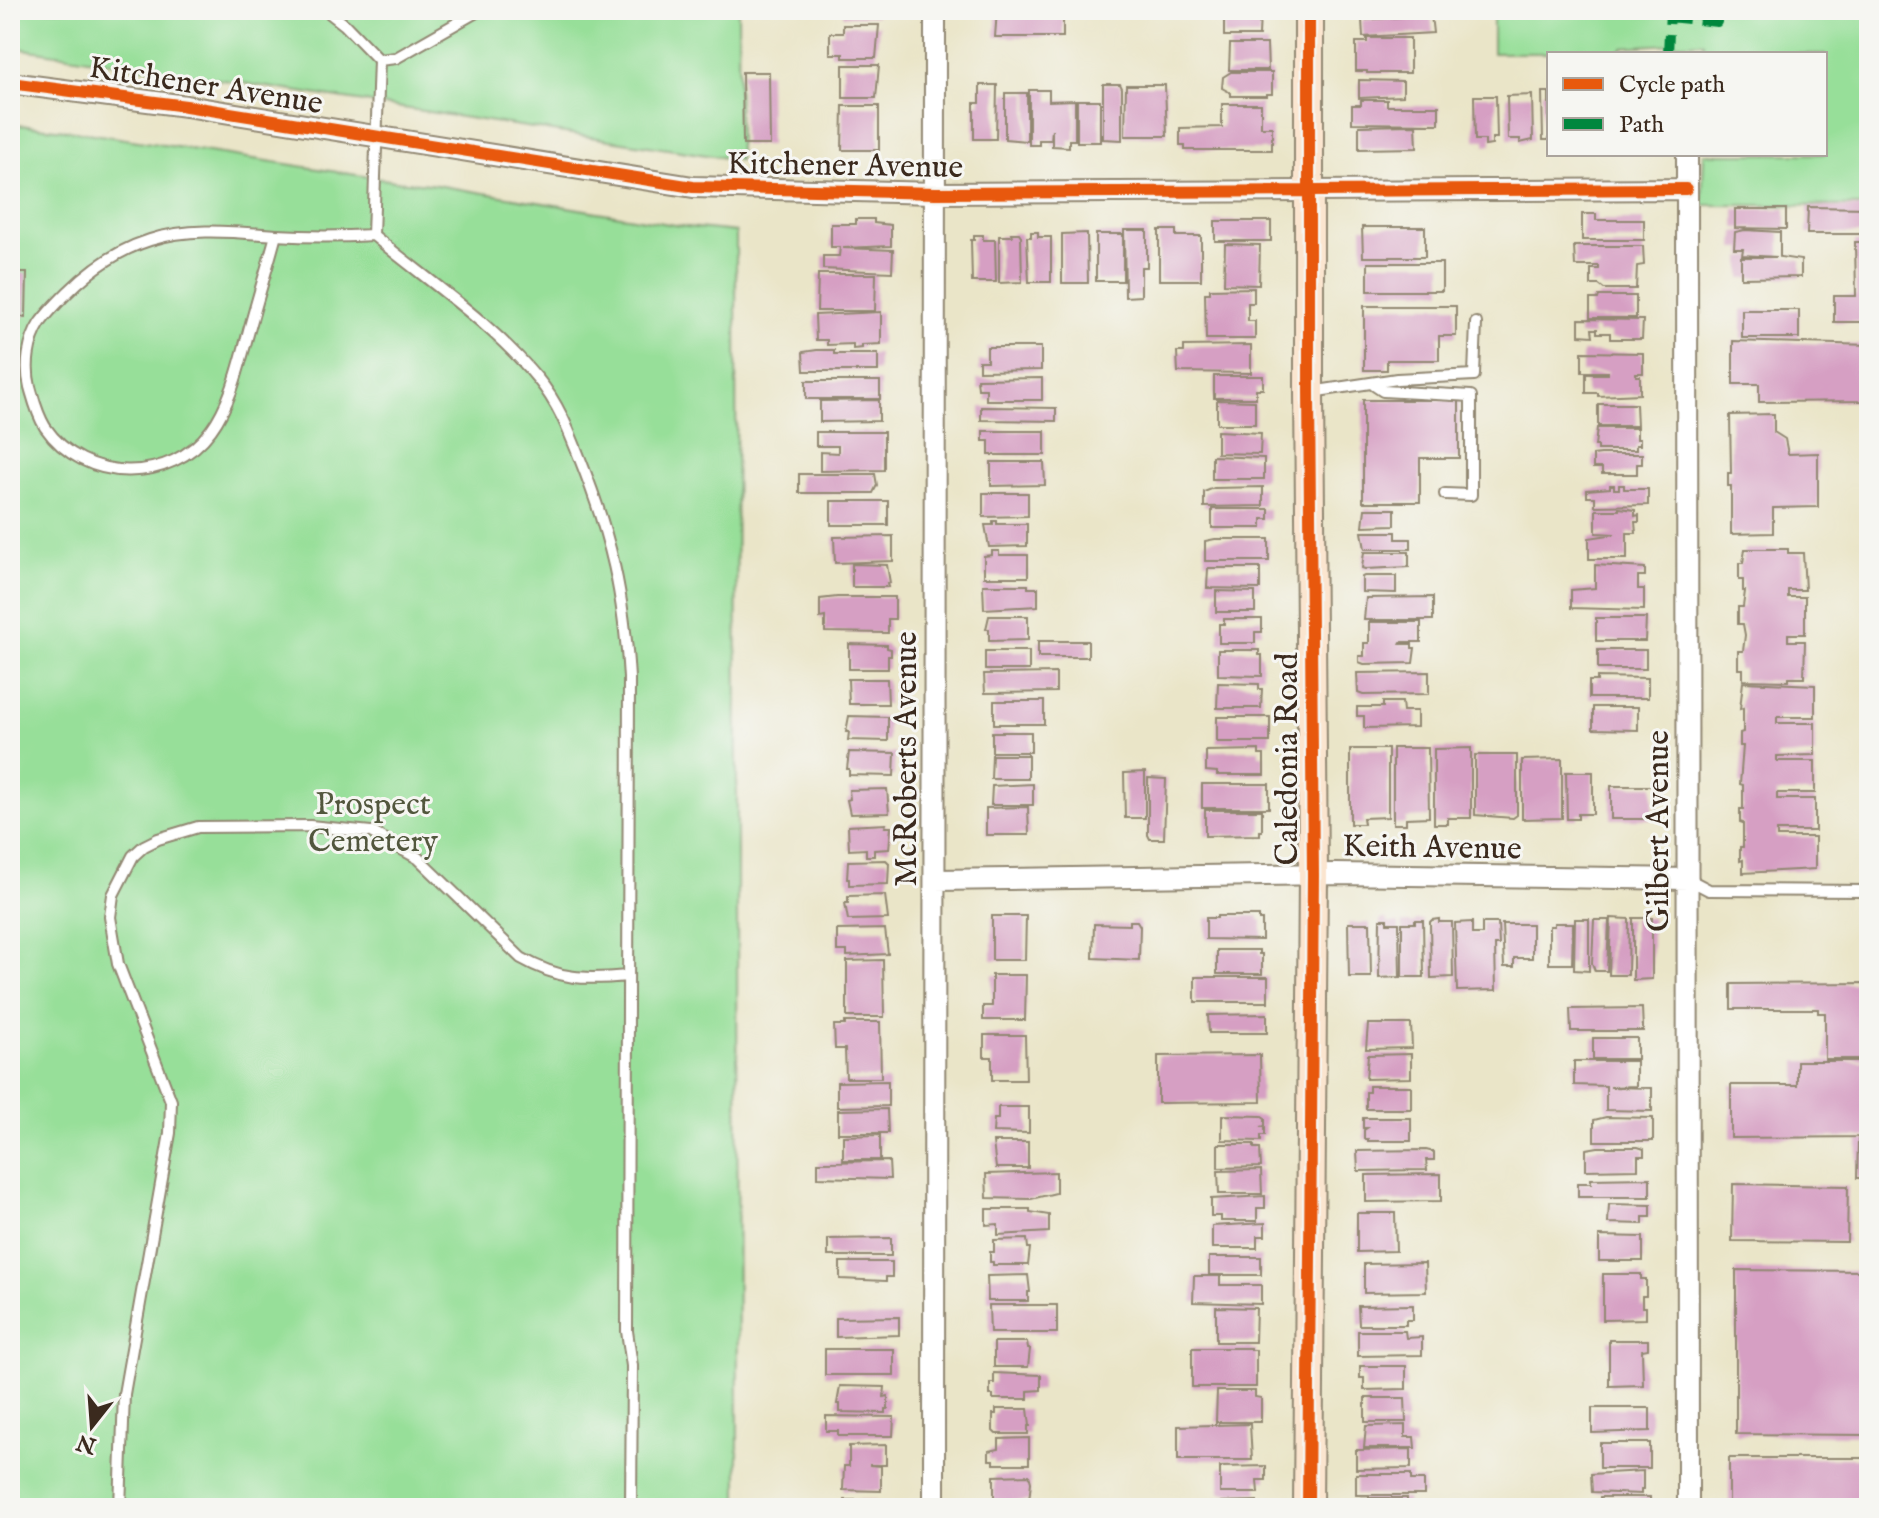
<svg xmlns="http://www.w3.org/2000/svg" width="1879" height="1518" viewBox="0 0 1879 1518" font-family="'IM FELL English',serif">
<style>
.green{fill:#97df99;stroke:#69845c;stroke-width:2}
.building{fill:#d69fc3}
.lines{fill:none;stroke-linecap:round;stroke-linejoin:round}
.lane-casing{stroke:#928873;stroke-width:14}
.street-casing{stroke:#928873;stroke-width:24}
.secondary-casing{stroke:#928873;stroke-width:32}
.lane{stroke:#fff;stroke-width:10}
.street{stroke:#fff;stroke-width:20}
.secondary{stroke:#fbe5cf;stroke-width:28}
.quiet{stroke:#00873e;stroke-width:10;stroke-dasharray:20 10;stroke-linecap:butt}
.cycleway-casing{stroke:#f6f6f2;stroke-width:17}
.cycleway{stroke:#e8590c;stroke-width:12}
.labels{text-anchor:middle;stroke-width:6;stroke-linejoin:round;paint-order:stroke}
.street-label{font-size:32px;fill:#3b2a1e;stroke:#f6f6f2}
.park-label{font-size:32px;fill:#52573d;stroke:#f6f6f2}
</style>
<rect width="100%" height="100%" fill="#f6f6f2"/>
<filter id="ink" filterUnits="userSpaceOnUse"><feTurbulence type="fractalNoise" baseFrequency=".0125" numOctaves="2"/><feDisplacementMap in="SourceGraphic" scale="16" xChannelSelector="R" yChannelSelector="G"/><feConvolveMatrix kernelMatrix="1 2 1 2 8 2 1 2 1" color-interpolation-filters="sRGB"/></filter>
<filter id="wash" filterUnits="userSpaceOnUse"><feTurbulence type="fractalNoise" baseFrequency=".006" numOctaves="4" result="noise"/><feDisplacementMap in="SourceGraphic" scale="32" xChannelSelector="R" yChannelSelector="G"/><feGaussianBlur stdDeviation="1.8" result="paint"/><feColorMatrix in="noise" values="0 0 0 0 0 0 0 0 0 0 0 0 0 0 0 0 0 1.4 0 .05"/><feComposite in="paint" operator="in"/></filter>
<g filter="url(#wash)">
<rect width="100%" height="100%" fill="#eae5c8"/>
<path class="green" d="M10,10H738L739,160L10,47Z
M1493,10H1869V206L1702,205L1704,154H1825V54H1704L1703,42L1623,47L1618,53H1493Z
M10,124L74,131L395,181L430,184L687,227L736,232L738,1508H10Z"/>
<g id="blocks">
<path class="building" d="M843,10H876V16H843Z
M997,10H1012V13H1063V37H995Z
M1361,10H1415V13L1361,14Z
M1224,13H1260L1259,36H1224Z
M1431,15L1433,33L1363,37L1362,20Z
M843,25H879L876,58H843V54H830V33H843Z
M1367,38H1410V73H1367V71H1356V42H1367Z
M1230,44H1267L1268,70H1229Z
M843,65H879L876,98H843Z
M742,72H769L770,145H743Z
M1231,72H1272V94H1267V96H1231V93L1222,88L1223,77Z
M1359,80L1403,81V96L1359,98Z
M1103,84H1120L1122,88V140L1103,139Z
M980,85H997L996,139H974V103H980Z
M1126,85H1165L1167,136H1125Z
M1029,90H1049V101L1075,100V140H1069V147L1052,146V129L1051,140H1039V145H1029Z
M1542,92H1549V140H1543Z
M1005,93H1027V141L1005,139Z
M1532,95L1533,140L1520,143V139H1508L1507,96Z
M1474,96H1496L1497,138H1492V145L1485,146V140H1475Z
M1077,100H1100V142H1077Z
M1361,100H1387V106H1439V124L1352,123V105H1361Z
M1222,104H1261V127H1272V150H1185V145H1180V128L1222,127Z
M843,106H879V150H842Z
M1416,125L1417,148L1359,149V126Z
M1808,207L1869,208V234H1807Z
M1735,209H1786V229L1735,228Z
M1582,214H1596V220H1644V240H1582Z
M856,219H874V223L891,225V246L843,248L893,250L892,272L823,269V256H839L840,247H831V224H856Z
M1215,221H1271V241H1215Z
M1362,227H1425V257H1363Z
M1124,230H1147V267H1141V296L1125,297Z
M1159,230H1176V236H1201V280H1159Z
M1745,230L1780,232V257L1801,260V277L1741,278V257H1777L1742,255L1743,249H1734L1735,232Z
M1031,232H1038V237H1051V282H1029L1027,237H1031Z
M1011,233H1019L1021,236L1022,282L999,283V236H1012Z
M1087,233L1088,283H1062V234Z
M1096,234H1123V281H1096Z
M974,235H983V240H995L996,282H972L971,240H974Z
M1855,242H1869V322H1834V296H1856Z
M1225,244L1260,245L1259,285L1224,284Z
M1574,246H1643L1644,265L1637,266L1636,289H1604L1599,285H1591V269H1599V266H1575Z
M1368,263H1442V291H1368Z
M10,273H27L26,317L10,316Z
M818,274H876L875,311H817Z
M1254,288V303H1248V321H1255V339H1206L1205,293H1210V289Z
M1599,296H1636V318H1590V299H1598Z
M1364,306H1456V336H1439V360H1387V370H1364Z
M1742,310H1799V338H1742Z
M881,312V344L862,345V348L853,349V344L827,345V340H816L815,315Z
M1579,319L1643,320L1642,339H1610V333H1597V329H1592L1593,336L1579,335Z
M1733,341L1869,345V381L1865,401L1759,402V384H1733Z
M1251,345V373L1178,372L1177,352H1184V346Z
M987,347H1041V370L979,371V361H987Z
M817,350H834V354H878V371H804L803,352Z
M1582,352L1643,353V373H1636V376H1640V394L1598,396V393H1586V374H1608V372H1582Z
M1214,376H1263V389H1256V398H1214Z
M1042,378V400H986V389H978L977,379Z
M806,381H880V399H806Z
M879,400V421L820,422V401Z
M1217,400L1255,401V424H1217Z
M1363,400H1459V458H1420V502H1363Z
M1598,404H1636L1637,426H1598Z
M981,407L1056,408V421L981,420Z
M1774,414V432L1785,439L1788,454L1818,453V507L1773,508V533L1731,534V486H1728V473H1731L1730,415Z
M1597,428H1637V439H1640V445H1636V450H1598V446H1595Z
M983,431H1045V455H989V441H983Z
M1217,431L1261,433L1260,454L1217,453Z
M816,432H884V470L820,471V452L838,453V446H816Z
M1601,454H1642V464H1637V474H1602V468H1593V455Z
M1212,456L1264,458V479H1212Z
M991,462H1044L1045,485L991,486Z
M799,474H875L877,485L873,493H799Z
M1610,485H1614V489H1619V485H1624V489H1648V505L1595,506V497H1587V490L1610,488Z
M1263,487V506L1204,507V492L1214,488Z
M983,493H1028V516L983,517Z
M831,501H888V525H831Z
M1619,508L1635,510V516L1639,515V522H1635L1636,533H1627V559H1589V538L1615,534L1596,533V510H1619Z
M1212,509H1269V519H1262V528H1212Z
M1365,509H1395V525L1363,526Z
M993,521H997V524H1027V546L989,547L985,525H993Z
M1362,532H1396V539H1411V549H1365Z
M893,536V561L835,563L834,537Z
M1215,539H1269V561H1205V541Z
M1745,549H1788V553H1803L1805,590H1788V597H1805V634H1788V641H1805L1804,678H1788V681L1743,680V669H1738V651H1743L1745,635L1743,624H1738V607H1743L1745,591H1743V580H1739V563H1743Z
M992,551H999V555H1028V577H984V556L992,555Z
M1364,552H1409V567L1365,569L1362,568Z
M852,564L887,565L890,583H887L888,587H852Z
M1595,565L1645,568V576H1638V589H1644V610L1571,608V590L1595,588Z
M1208,568H1260V589L1207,588Z
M1364,576H1396V593L1362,592V577Z
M1867,583L1869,584V615L1864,609Z
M983,585H1028V588H1038V606L984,609Z
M1216,591L1255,592V612H1216Z
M837,597H895V619H888V633L825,632V617L820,618V599Z
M1433,597V620H1364L1366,598Z
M989,616H1028V640L989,641V629H986Z
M1596,618H1646L1645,641H1596Z
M1224,619H1262V632H1255V643H1219V624H1224Z
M1369,622H1421V642H1401L1400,644H1412V648H1415L1413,663L1364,664L1359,662V656H1364V643H1369Z
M1038,641H1088V657H1038Z
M849,644L887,645V648L891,649V656H888V669H849Z
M1218,650H1259V655H1262V676L1218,675Z
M1598,650H1646V669H1598Z
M985,651H1029V670H985Z
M1429,672V694L1363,695L1358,693L1357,673Z
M1056,673V692L985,693L984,674Z
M1597,677L1648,678V698H1589V681H1597Z
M848,679H887L888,704H849Z
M1743,682L1815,685V717H1777V723H1815V755L1777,756V761H1815V793H1777V799H1815V831H1777V837H1815V869L1743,873V860L1740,861V847H1743V823L1740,822V809H1743V785L1740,784L1743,746H1740V733L1743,732V708L1740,709Z
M1218,683L1259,684V689H1262L1261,708H1217Z
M994,701H1044V724H994Z
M1383,702H1402L1403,711H1417V727L1364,728V716H1357V707H1383Z
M1593,707H1638V730L1593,729Z
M849,716L888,717V741L848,740L849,732H846Z
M1217,717H1270V742H1217Z
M992,732H1031V752H992Z
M1393,748H1428L1429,817L1406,818V824H1393Z
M1471,748V818H1448V824H1434V749Z
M1350,749H1388V817L1363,818L1364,824H1350Z
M1259,750V755H1264V775H1217V772L1206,771V751Z
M849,752L895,753L894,776L849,775V769H847Z
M992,755H1028V779H991Z
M1475,755H1517V815L1513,818L1475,815Z
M1562,759V818L1522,819V760Z
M1145,772V818H1125L1124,773Z
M1566,772H1593V814H1578V819H1567Z
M1148,778L1166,779L1164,839H1150L1148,835Z
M1033,784V805H991L992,786Z
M1202,784H1269V808H1202Z
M1611,786H1653V819H1611Z
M887,789L889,813L850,814L847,800L850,799L849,790Z
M1028,807L1029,835H986V808Z
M1205,810H1262V831H1260V835L1205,836Z
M886,824L885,827H891L889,849L874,850V856H866V849L849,850L848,826Z
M886,860L889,863L888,884L849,885V879H847L848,861Z
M885,895L888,919L848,920L845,903H848V896Z
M992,916H1026L1025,960H992Z
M1217,916H1259V920H1262V940L1206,939V918H1217Z
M1611,918L1629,919L1628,975H1609Z
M1633,918H1652V979L1633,980Z
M1380,919H1387V923H1399L1400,977L1379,978Z
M1439,919V922H1452L1453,977L1431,978L1430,922L1432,920Z
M1575,919H1589V971L1574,970Z
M1415,920H1423L1424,977H1402V923H1415Z
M1594,920H1609L1607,971H1595L1592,963Z
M1130,921H1137L1140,926L1139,960L1093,958L1094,924L1130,925Z
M1472,922V934H1482V923H1498L1499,945H1495L1496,990L1457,991L1455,923Z
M1348,923H1370L1371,977H1349Z
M1554,923H1573L1572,964H1549V926H1554Z
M1502,924H1532V958H1514V967H1504Z
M885,929L888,954L847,956V951H837V930Z
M1217,950H1259V954H1262V974H1217Z
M883,960L884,1017H847V961Z
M992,975H1026L1025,1020H983V1006H992Z
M1195,977H1268V1002H1195Z
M1869,983V1059H1825V1013H1818V1009H1731V984Z
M1642,1008L1643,1031H1571L1570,1009Z
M1267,1014V1033H1209L1208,1015Z
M845,1022H880L881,1078H846L845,1049H835L834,1025H845Z
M1368,1024H1411L1412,1048L1366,1049Z
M984,1035H1025L1026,1080H992V1057H984Z
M1593,1038H1637V1059H1593Z
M1411,1054V1078L1366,1079L1368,1055Z
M1260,1055L1261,1102L1158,1103V1056Z
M1574,1061H1636V1086L1610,1087L1652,1088V1111L1606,1110V1086L1574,1085Z
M1797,1061H1869V1137L1731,1138V1085H1797Z
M888,1081V1106L837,1107V1082Z
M1369,1086H1411V1109H1366V1092H1369Z
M998,1107H1029V1133L993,1132L994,1119H998Z
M887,1109L888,1133H838V1110Z
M1222,1115L1262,1116L1265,1118V1126L1261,1127H1265V1135H1261V1141L1222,1140Z
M1606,1117L1653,1118V1141H1594V1120Z
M1363,1118H1411V1141H1368V1139H1364V1130L1367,1128H1363Z
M880,1135V1160H843V1136Z
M1858,1140H1869V1178H1857Z
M993,1142H1028V1168H996Z
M1218,1144H1254V1148H1260L1261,1167L1218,1168Z
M1598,1147H1638L1644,1149V1156H1638V1169L1586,1170V1149Z
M1426,1150L1434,1152V1160H1426L1427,1170L1358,1171L1357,1151Z
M889,1161L890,1179L818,1177V1162Z
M1261,1170L1262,1194H1219L1218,1171Z
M1056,1172V1193L1031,1199L987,1198L986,1174Z
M1441,1174V1201L1366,1202V1175Z
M1650,1178V1197H1578V1183H1591V1179Z
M1733,1184L1848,1186L1847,1242L1732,1241Z
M1265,1196V1208H1257V1221H1221V1216H1211V1199Z
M1609,1204L1651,1205V1217H1643V1224L1608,1223Z
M986,1209H1030V1212L1049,1215V1232L998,1235V1224L986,1225Z
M1357,1213H1395L1396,1251L1357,1252Z
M1265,1223V1236H1257V1248H1212V1226Z
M1599,1236L1643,1237V1261H1599Z
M891,1238V1256H828V1239Z
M1027,1239L1028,1248H1030L1028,1265H993V1262H990V1252H994V1240Z
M1209,1257H1261V1275H1209Z
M840,1262H892V1277H886V1281L840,1279Z
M1425,1263L1426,1292L1364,1293V1264Z
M1736,1270L1869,1271V1435L1736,1434Z
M1603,1274H1641V1279H1646V1296H1642V1307H1646V1319L1603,1320Z
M1028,1275L1030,1292H1028V1301H988L987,1276Z
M1194,1276H1220V1285H1261V1304L1193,1302Z
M989,1305H1057V1333H990Z
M1413,1305V1320H1406V1325H1359L1358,1306Z
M1216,1307L1256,1308L1255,1342H1216Z
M899,1317V1335L836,1337V1318Z
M1358,1331H1405L1406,1338L1422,1337V1355L1358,1356Z
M1609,1340H1648V1349L1642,1350L1643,1385L1609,1386Z
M994,1342H1027L1028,1349H1030L1028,1367H994Z
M1192,1348H1251V1350H1256V1387H1192Z
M825,1349H894V1375H825Z
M1360,1366H1406V1389L1364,1390V1378H1360Z
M994,1373L1041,1375V1390L1028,1391V1399H993V1395H990V1383H994Z
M840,1386L885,1387L884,1397L888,1396V1409H885V1413L840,1412V1404H837Z
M1217,1391H1255V1397L1261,1398V1422H1216Z
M1365,1398H1405L1406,1422H1365Z
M1592,1408H1650V1431L1592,1433Z
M996,1409H1028L1030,1426H1028V1434H996L993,1431V1414H996Z
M826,1416L894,1417L893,1436H838V1431H826Z
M1250,1424L1252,1460H1178V1426Z
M1405,1425V1437H1414L1415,1448H1364L1366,1426Z
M1029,1438V1464H994V1460H989V1451L999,1449V1439Z
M1600,1443H1650V1468H1600Z
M886,1445V1465H869L881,1466V1491L843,1490L844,1466H849V1446Z
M1411,1449V1468L1356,1469V1450Z
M1729,1458H1869V1508H1729Z
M1266,1466V1480H1257L1258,1493H1220V1467Z
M1643,1471V1489H1641V1494L1592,1492L1591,1474Z
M1356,1474H1411V1480H1424V1495H1356Z
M1029,1475L1031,1482L1029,1501H994V1476Z
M1600,1497H1650V1508H1600Z
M1362,1498H1407V1508H1362Z
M845,1500H876V1508H845Z
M1257,1501V1508H1221V1502Z"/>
</g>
</g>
<g filter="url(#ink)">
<use href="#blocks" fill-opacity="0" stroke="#928873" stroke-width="2"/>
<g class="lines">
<defs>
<path id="lane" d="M326,10L345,25L379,60L373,235
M379,60L396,58L480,10
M276,235C267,268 257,301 248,334C239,366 231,403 211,430C171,485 84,484 45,427C37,414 34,401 30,387C25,366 28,342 40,323C48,312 59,301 68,292C92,268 118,250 150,240C191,227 233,232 276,235C308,237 340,237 373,235C428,281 492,323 538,379C558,403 569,431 580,459C611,537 624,594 629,678L627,1331L632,1366L631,1508
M1374,385L1383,391L1471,396V495L1445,494
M1311,392L1397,379L1474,375L1476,323
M1688,879L1709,890L1869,891
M120,1508L124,1394L170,1133L171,1101L118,964L110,917L113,895L133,856L144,846L158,839L198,827L310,826L371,832L418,858L521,958C560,980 584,980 628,976"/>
<path id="street" d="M10,83L186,106L693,187L936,193L1686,189
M1687,154L1688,1508
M936,880L1335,874L1688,879
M934,1508L935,10"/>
<path id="secondary" d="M1308,1508L1313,875L1309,392V10"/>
</defs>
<use href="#lane" class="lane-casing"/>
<use href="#street" class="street-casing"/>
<use href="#secondary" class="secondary-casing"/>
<use href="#lane" class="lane"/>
<use href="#street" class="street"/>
<use href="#secondary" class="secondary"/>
<path class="quiet" d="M1669,17L1717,22V10
M1668,54L1670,10"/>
<defs>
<path id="cycleway" d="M10,83L186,106L693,187L936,193L1686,189
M1308,1508L1313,875L1309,392V10"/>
</defs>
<use href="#cycleway" class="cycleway-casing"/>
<use href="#cycleway" class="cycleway"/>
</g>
</g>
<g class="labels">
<g class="street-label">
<text transform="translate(206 84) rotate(9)" y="11">Kitchener Avenue</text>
<text transform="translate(845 164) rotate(1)" y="11">Kitchener Avenue</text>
<text transform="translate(905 759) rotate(-90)" y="11">McRoberts Avenue</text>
<text transform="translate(1286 759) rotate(-90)" y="11">Caledonia Road</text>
<text transform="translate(1657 831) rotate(-90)" y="11">Gilbert Avenue</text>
<text transform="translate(1432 846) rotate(1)" y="11">Keith Avenue</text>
</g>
<g class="park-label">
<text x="373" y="814">Prospect<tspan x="373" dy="37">Cemetery</tspan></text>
</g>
</g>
<rect width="1879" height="1518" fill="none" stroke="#f6f6f2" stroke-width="40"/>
<rect x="1547" y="52" width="280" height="104" fill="#f6f6f2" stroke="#aba49d" stroke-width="2"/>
<rect x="1563" y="78" width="40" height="12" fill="#e8590c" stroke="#aba49d" stroke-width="2"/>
<text x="1619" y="92" font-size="24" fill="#3b2a1e">Cycle path</text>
<rect x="1563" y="118" width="40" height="12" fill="#00873e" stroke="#aba49d" stroke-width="2"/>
<text x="1619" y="132" font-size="24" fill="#3b2a1e">Path</text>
<g transform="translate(92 1426) rotate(197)" stroke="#f6f6f2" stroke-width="6" paint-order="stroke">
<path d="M0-6L14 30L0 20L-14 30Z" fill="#3b2a1e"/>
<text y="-12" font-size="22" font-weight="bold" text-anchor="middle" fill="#3b2a1e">N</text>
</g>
</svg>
